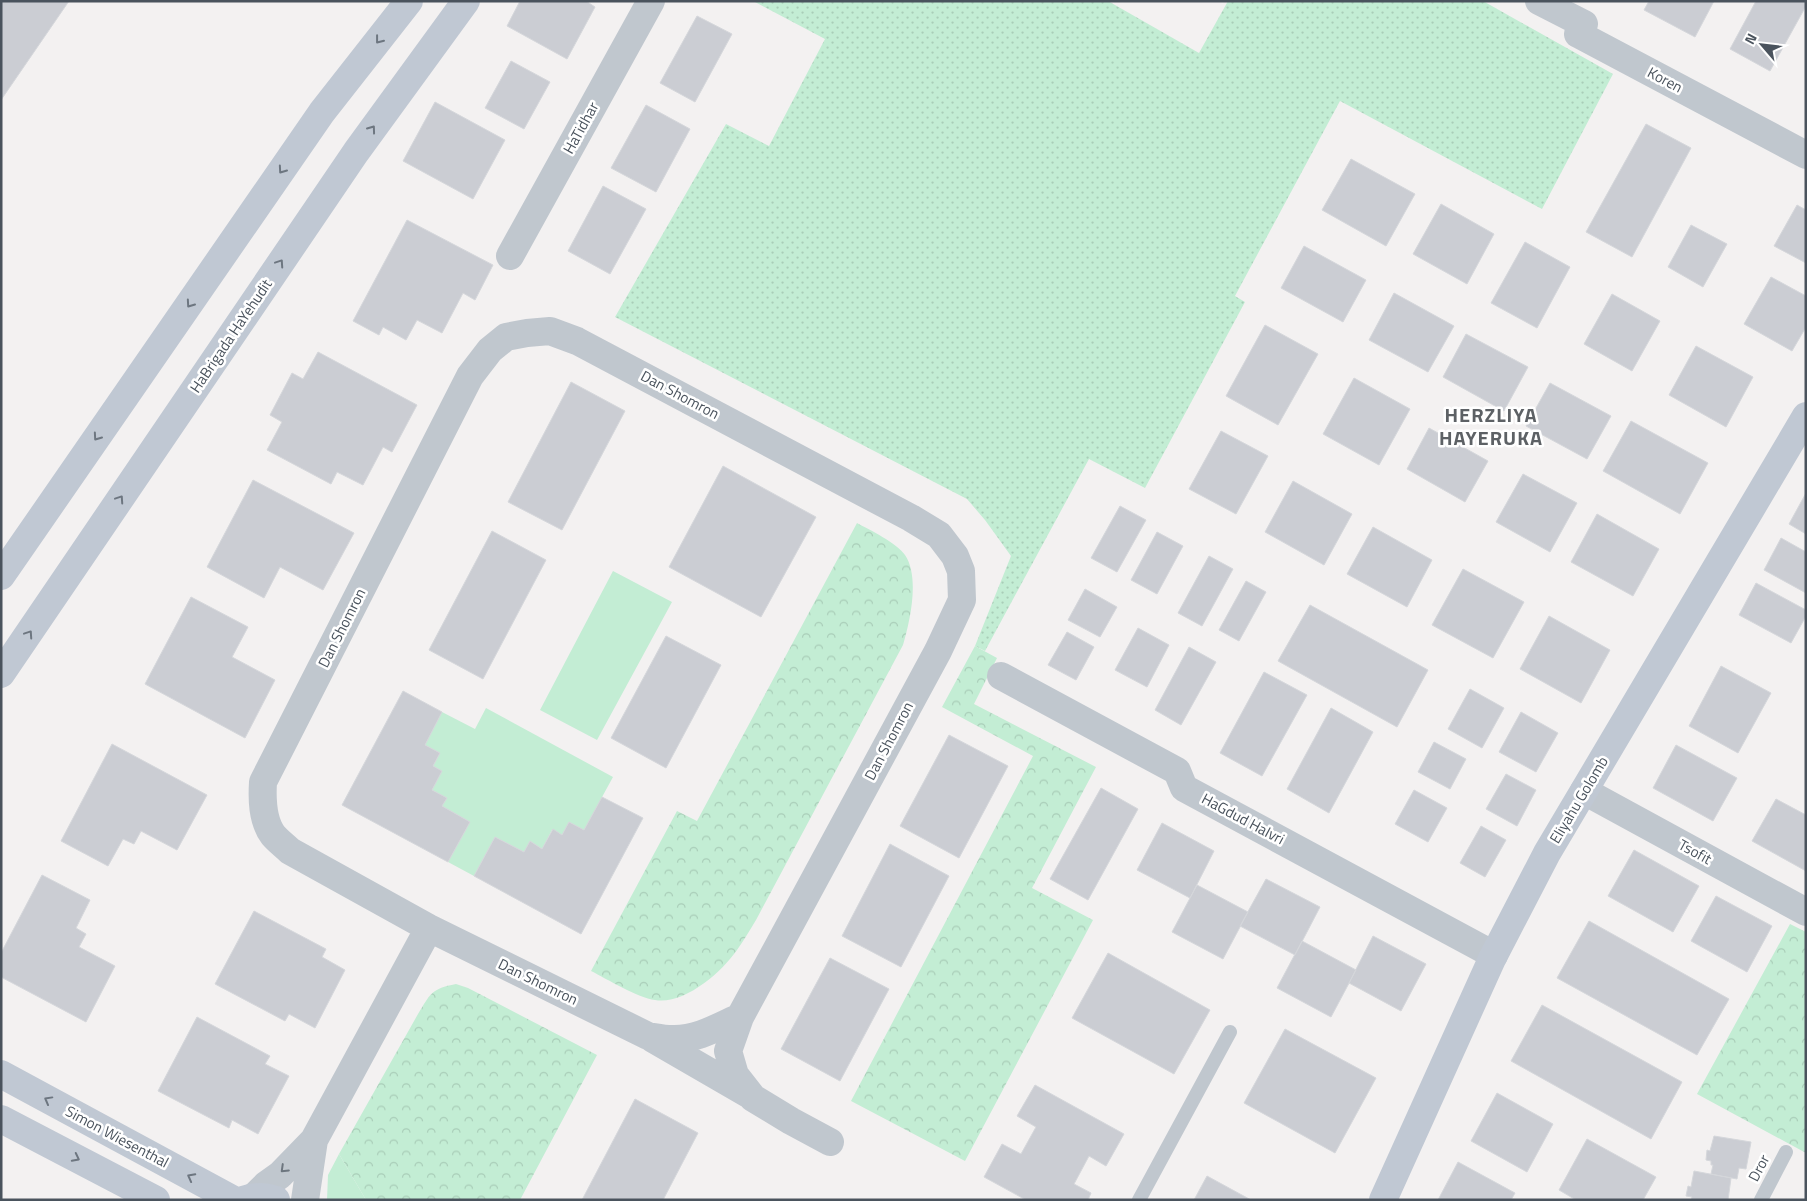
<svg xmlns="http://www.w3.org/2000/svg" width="1807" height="1201" viewBox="0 0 1807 1201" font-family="'Titillium Web',sans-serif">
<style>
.grass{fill:url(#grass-dots)}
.forest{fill:url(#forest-crowns)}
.garden{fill:#c3edd4}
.building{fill:#cbcdd3;stroke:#d5d7db}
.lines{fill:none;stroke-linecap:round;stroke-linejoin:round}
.lane{stroke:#c0c7ce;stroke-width:14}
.street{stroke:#c0c7ce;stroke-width:28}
.secondary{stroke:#c0c8d3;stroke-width:28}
.oneway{stroke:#6d7680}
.oneway2{stroke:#6d767f}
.labels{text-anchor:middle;stroke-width:5;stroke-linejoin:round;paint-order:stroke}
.street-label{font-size:15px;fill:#4a535d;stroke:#fff}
.district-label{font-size:20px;font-weight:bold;letter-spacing:1px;fill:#5d6165;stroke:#fff}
</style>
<defs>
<pattern id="grass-dots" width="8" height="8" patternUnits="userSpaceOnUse" patternTransform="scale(1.25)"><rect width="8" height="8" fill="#c3edd4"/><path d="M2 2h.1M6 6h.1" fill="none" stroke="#a9cdb8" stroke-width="1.8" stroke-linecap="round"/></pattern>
<pattern id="forest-crowns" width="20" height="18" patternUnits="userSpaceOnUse" patternTransform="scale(1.25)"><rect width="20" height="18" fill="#c3edd4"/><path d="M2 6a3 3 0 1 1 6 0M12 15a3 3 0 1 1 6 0" fill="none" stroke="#a9cdb8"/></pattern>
</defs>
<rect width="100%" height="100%" fill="#f3f1f1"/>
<path class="grass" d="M753,1H1108L1199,53L1228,1H1483L1613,74L1542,209L1340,101L1235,296L1245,302L1145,488L1089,459L985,651L975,646L1011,556L985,520L967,499L615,317L726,124L769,146L825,39Z"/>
<path class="forest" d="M857,523C870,530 897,543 905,555C920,577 910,621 903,645L756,920C750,930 744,940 737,950C721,973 684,1005 655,1000C638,998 607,979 591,971L677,811L697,821Z
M975,646L997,658L974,704L1096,767L1032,888L1093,920L965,1161L851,1101L1033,756L942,707Z
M1790,924L1806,932V1153L1697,1094Z
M456,984L468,988L597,1055L520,1200H366L339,1154L418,1014C431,993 431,989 456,984Z"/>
<path class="garden" d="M613,571L672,602L597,740L540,710Z
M486,708L613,777L584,830L569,822L562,835L552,830L542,849L530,841L524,852L495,837L474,876L448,862L470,822L442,806L447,798L432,790L442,771L433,766L440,753L425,745L442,712L475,729Z
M339,1154L366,1200H327L328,1175Z"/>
<path class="building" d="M1,1H69L1,100Z
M520,1H586L595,7L567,59L507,26Z
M1649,1H1714L1695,37L1644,10Z
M1756,1H1806V6L1770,71L1730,49Z
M697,16L732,34L695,102L660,83Z
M511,61L550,82L524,129L485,108Z
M435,102L505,140L473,199L403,161Z
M646,105L690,129L656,192L611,168Z
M1646,124L1691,148L1632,257L1586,232Z
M1351,159L1415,194L1386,246L1322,210Z
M603,186L646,209L610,274L568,251Z
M1441,204L1494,234L1467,284L1413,254Z
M1797,205L1806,210V263L1774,246Z
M407,220L493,265L475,300L463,293L442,333L417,320L406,340L383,327L379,335L353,321Z
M1691,225L1727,244L1703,287L1668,267Z
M1525,242L1570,267L1537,328L1491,303Z
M1304,246L1366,280L1343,322L1281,288Z
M1771,277L1806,296V327L1792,351L1744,324Z
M1394,293L1454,326L1428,372L1369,340Z
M1612,294L1660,321L1632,371L1584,344Z
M1265,325L1318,354L1278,425L1226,396Z
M1466,334L1528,367L1504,411L1443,377Z
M1696,346L1753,377L1726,427L1669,395Z
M318,352L417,405L392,452L383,447L363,485L337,472L331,484L267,450L282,422L270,415L292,373L303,379Z
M1354,378L1410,409L1379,465L1323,434Z
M571,382L625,411L562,530L508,502Z
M1550,383L1611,416L1587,459L1526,426Z
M1631,421L1708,463L1680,514L1603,471Z
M1429,428L1488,461L1465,502L1407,469Z
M1221,431L1268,456L1236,514L1189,489Z
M723,466L816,517L761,617L669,567Z
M1523,474L1577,503L1550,552L1496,522Z
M253,480L354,533L323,590L280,567L264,598L207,567Z
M1293,481L1352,514L1324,565L1265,532Z
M1806,493V534L1789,524Z
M1120,506L1146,520L1117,572L1091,558Z
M1597,514L1659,549L1633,596L1571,562Z
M1373,527L1432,560L1407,607L1347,574Z
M492,531L546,560L483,679L429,650Z
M1157,532L1183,546L1157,594L1131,580Z
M1781,538L1806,552V593L1764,570Z
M1209,556L1233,569L1202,626L1178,613Z
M1463,569L1524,602L1493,658L1432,625Z
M1246,581L1266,592L1239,641L1219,630Z
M1756,583L1806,610V616L1791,643L1739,615Z
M1085,589L1117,607L1100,637L1068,620Z
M191,597L248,627L232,657L275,680L245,738L145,684Z
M1310,605L1428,670L1397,727L1278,661Z
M1549,616L1610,650L1581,703L1520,669Z
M1138,628L1169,645L1147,687L1115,670Z
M1067,632L1094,647L1076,680L1048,665Z
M666,636L721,665L666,768L611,738Z
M1189,647L1216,662L1181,725L1155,710Z
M1721,666L1771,693L1738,753L1689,726Z
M1264,672L1307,695L1262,776L1220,753Z
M1470,689L1504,708L1482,748L1448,729Z
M403,691L442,712L425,745L440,753L433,766L442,771L432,790L447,798L442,806L470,822L448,862L342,805Z
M1331,708L1373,732L1329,813L1287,789Z
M1521,712L1558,733L1536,772L1499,752Z
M949,735L1008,766L959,858L900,826Z
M1434,742L1466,759L1450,789L1418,772Z
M112,744L207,795L177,850L141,831L134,844L123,839L108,866L61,841Z
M1676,745L1737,778L1713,821L1653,788Z
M1506,774L1536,790L1517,826L1486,809Z
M1101,788L1138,809L1088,900L1050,879Z
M1414,790L1447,808L1428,842L1395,824Z
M602,797L643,818L581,934L474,876L495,837L524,852L530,841L542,849L553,829L562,835L569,822L584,830Z
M1776,799L1806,815V871L1752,841Z
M1162,823L1214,851L1190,898L1137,870Z
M1481,826L1506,840L1485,877L1460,863Z
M890,844L949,876L901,967L842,936Z
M1634,850L1699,886L1673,932L1608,896Z
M42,875L90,900L76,928L86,934L79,947L115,966L86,1022L1,977V953Z
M1266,879L1320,907L1295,955L1240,926Z
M1197,885L1248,912L1223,959L1172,932Z
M1716,896L1772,926L1747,972L1691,941Z
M254,911L326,949L322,957L345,970L315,1028L289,1014L285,1021L215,984Z
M1589,921L1729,999L1697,1055L1557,978Z
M1373,936L1426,964L1401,1011L1349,983Z
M1302,941L1356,970L1331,1017L1277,988Z
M1108,953L1210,1010L1174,1074L1072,1018Z
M830,958L889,989L840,1081L781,1049Z
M1542,1005L1682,1082L1651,1139L1511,1061Z
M197,1017L270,1056L265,1064L289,1076L258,1134L232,1120L229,1128L158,1091Z
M1285,1029L1376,1078L1335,1153L1244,1103Z
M1035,1085L1124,1134L1106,1166L1089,1156L1074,1184L1091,1193L1088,1200H1026L984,1177L1002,1144L1021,1154L1036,1127L1017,1116Z
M1497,1093L1553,1124L1527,1172L1471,1141Z
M635,1099L698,1133L663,1200H582Z
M1714,1136L1751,1142L1746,1169L1739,1168L1737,1179L1711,1174L1713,1165H1711V1161L1706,1160L1707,1150L1710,1151Z
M1587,1139L1656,1177L1643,1200H1576L1559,1190Z
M1458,1162L1515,1193L1511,1200H1438Z
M1694,1171L1731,1178L1728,1200H1691L1692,1197L1686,1196L1688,1186L1691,1187Z
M1207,1176L1251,1200H1194Z"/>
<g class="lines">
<path class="lane" d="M1139,1200L1230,1032
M1761,1200L1786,1152"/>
<path class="street" d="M1539,1L1584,24L1578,34L1806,155
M510,256L651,1
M1001,676L1177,771L1184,788L1494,955
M1584,791L1806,912
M740,1017C718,1027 696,1040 672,1039C664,1039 655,1037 648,1036L429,928L290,851C285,846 278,841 273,835C262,820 262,799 263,782L470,376L490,350L506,337L527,333L550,331L577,341L911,518L939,535L955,556L961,571L962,600L938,651L740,1017L728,1051L735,1075L753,1098L791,1121L830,1142
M653,1039L748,1094
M254,1197L266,1185L280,1175L314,1140L429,928
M305,1200L314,1140"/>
<path class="secondary" d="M1,576L322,112L409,1
M1,674L356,152L466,1
M1,1074L234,1200
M1,1119L156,1200
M243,1200C254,1196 265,1196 276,1200
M1383,1200L1492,959L1547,853L1806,416"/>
</g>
<defs><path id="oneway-chevron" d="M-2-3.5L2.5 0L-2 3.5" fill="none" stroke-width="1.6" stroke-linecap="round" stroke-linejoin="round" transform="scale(1.25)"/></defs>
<g class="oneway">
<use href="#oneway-chevron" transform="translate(379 40) rotate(128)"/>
<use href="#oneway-chevron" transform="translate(372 129) rotate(-54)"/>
<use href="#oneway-chevron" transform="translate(282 170) rotate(125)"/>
<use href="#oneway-chevron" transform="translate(280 263) rotate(-56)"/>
<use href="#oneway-chevron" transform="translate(190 304) rotate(125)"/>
<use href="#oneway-chevron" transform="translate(97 437) rotate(125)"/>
<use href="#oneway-chevron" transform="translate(120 499) rotate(-56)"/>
<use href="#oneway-chevron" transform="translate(29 634) rotate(-56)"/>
<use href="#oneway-chevron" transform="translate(48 1100) rotate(-151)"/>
<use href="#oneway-chevron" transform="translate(76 1158) rotate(27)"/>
<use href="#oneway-chevron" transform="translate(191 1177) rotate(-152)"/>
</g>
<use class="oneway2" href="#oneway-chevron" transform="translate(284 1169) rotate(136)"/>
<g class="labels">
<g class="street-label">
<text transform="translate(1665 80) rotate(28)" y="5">Koren</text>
<text transform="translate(581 128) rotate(-61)" y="5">HaTidhar</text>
<text transform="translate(231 336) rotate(-56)" y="5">HaBrigada HaYehudit</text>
<text transform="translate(680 395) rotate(28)" y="5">Dan Shomron</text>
<text transform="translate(342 628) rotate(-63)" y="5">Dan Shomron</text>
<text transform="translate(889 741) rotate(-62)" y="5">Dan Shomron</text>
<text transform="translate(1579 800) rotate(-59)" y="5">Eliyahu Golomb</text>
<text transform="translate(1243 819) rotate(28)" y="5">HaGdud HaIvri</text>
<text transform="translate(1695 852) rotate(29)" y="5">Tsofit</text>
<text transform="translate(538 982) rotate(26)" y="5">Dan Shomron</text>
<text transform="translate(117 1137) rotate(28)" y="5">Simon Wiesenthal</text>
<text transform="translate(1759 1168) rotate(-62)" y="5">Dror</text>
</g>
<g class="district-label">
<text x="1491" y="422">HERZLIYA<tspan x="1491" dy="23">HAYERUKA</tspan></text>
</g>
</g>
<rect width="1807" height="1201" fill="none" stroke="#4a535d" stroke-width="5"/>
<g transform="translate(1762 45) rotate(298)" stroke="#ffffff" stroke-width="4" paint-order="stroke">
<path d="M0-4L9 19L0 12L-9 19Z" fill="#4a535d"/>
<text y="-8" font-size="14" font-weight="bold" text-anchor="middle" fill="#4a535d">N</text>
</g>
</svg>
